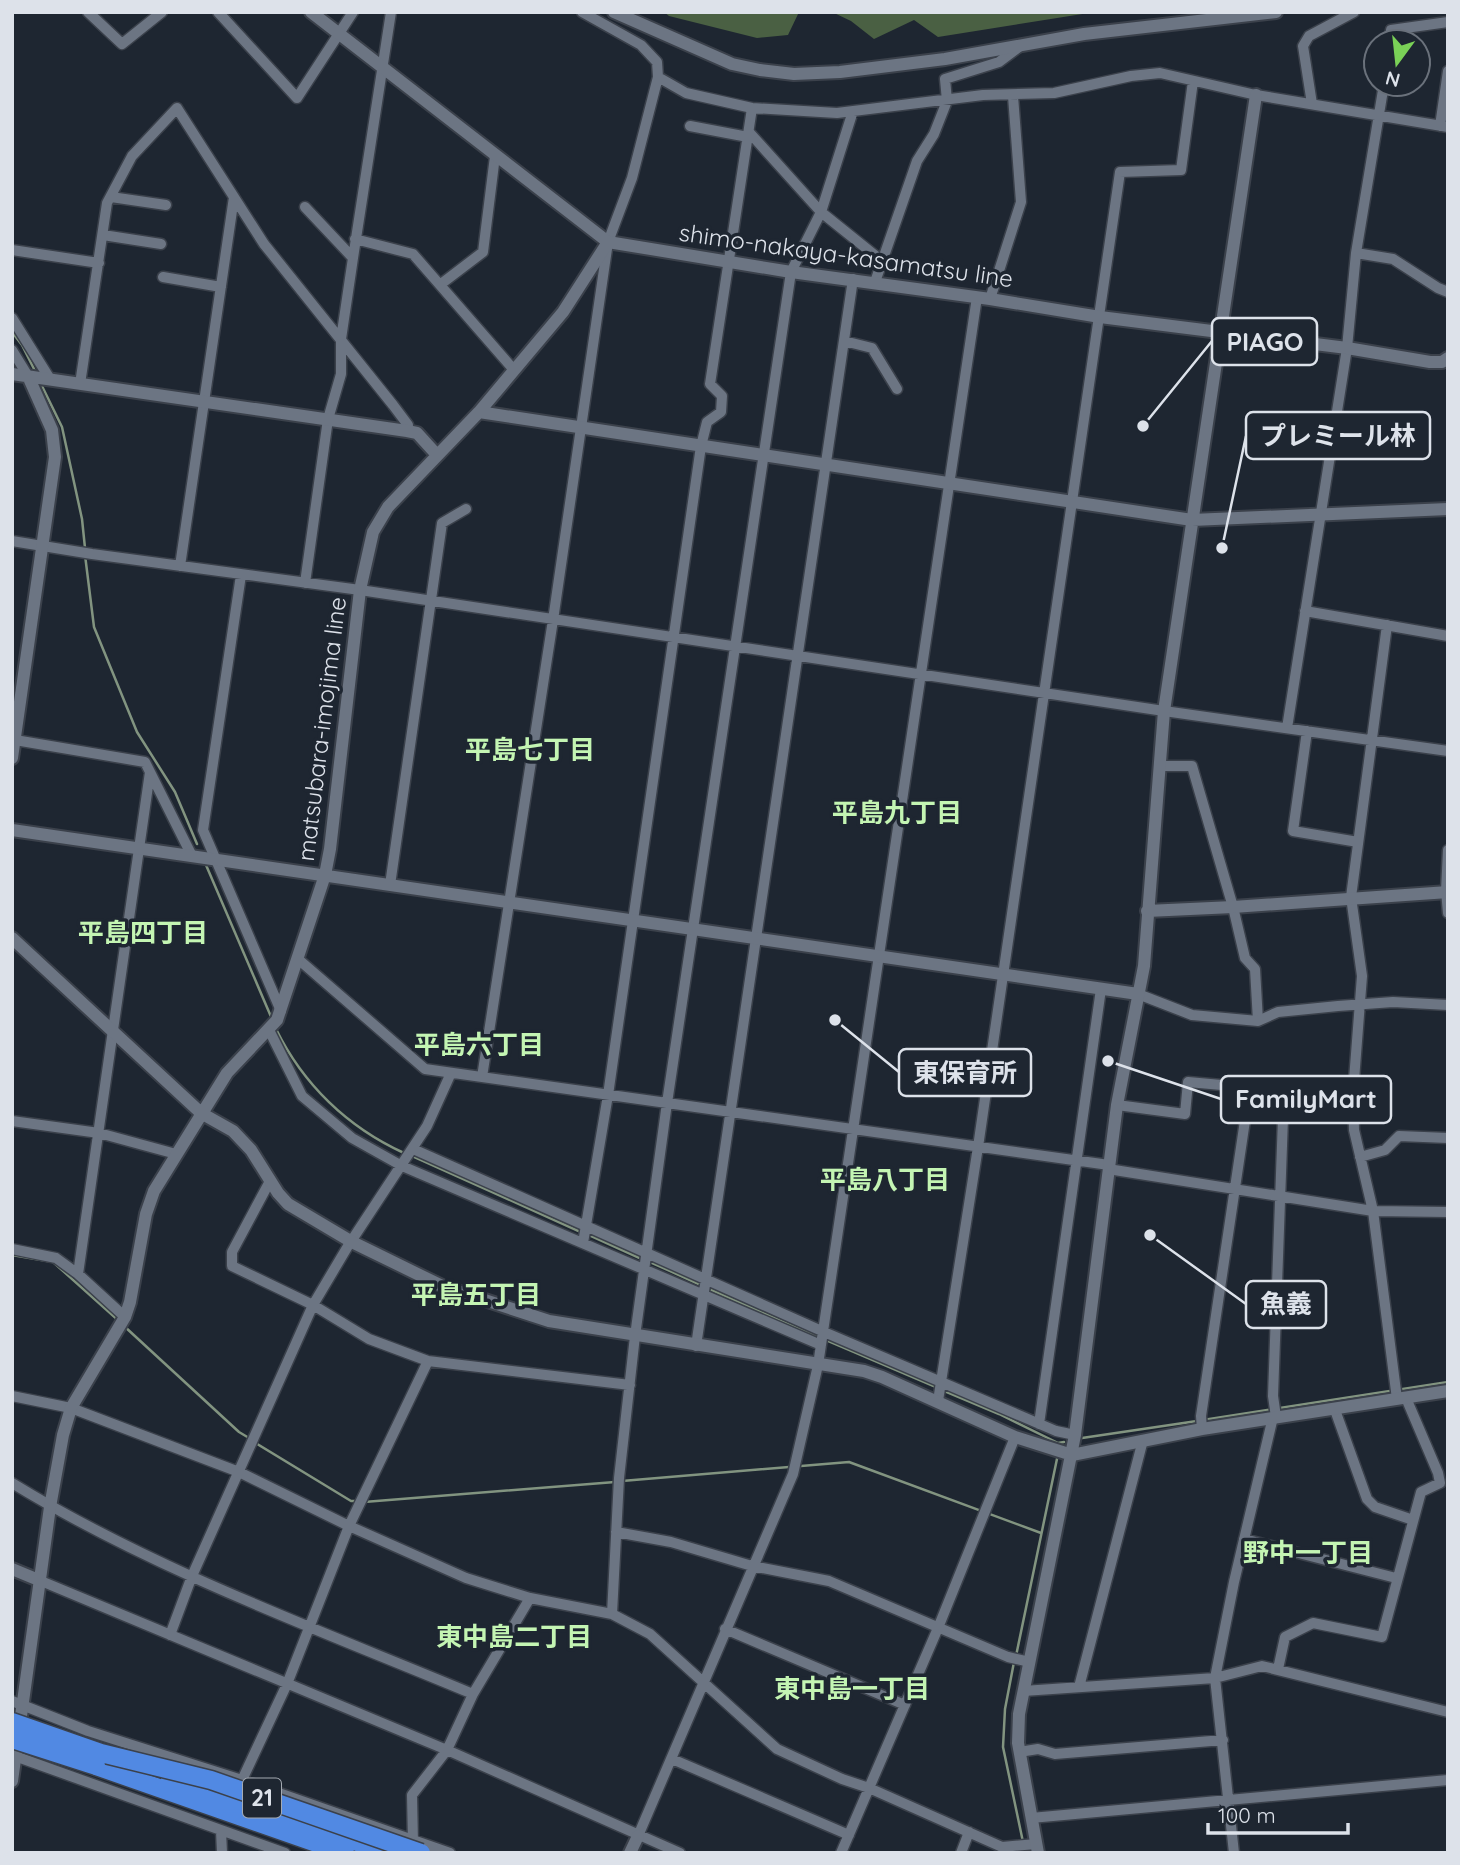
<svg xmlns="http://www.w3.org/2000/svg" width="1460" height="1865" viewBox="0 0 1460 1865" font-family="Quicksand,'Noto Sans JP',sans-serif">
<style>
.forest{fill:#4a6043}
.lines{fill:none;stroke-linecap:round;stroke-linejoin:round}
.stream{stroke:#829480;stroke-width:2.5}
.street-casing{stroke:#3b414b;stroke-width:13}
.secondary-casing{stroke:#3b414b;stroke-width:16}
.highway-casing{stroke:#3b414b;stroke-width:21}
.street{stroke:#6c7583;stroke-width:10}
.secondary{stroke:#6c7583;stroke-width:12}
.highway{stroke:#5189e3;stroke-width:18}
.highway-bridge-casing{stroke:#3b414b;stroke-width:21;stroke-linecap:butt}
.highway-bridge{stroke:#5189e3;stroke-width:18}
.labels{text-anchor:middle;stroke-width:7;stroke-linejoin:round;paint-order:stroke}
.shield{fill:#1e2631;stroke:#a4aab2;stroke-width:2}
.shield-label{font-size:23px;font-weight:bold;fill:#dde2ea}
.street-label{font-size:24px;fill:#dde2ea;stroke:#1e2631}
.neighbourhood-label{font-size:26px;font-weight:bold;fill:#c4f5b3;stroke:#1e2631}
.leader{fill:none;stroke:#dde2ea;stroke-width:2.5}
.callout-dot{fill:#dde2ea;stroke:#1e2631;stroke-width:2.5}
.callout{fill:#1e2631;stroke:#dde2ea;stroke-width:2.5}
.callout-label{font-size:26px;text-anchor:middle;font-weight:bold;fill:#dde2ea}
</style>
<rect width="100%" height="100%" fill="#1e2631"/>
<path class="forest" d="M664,12H799L788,35L757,38L669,16Z
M832,12H1095L938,37L914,20L874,39L851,21Z"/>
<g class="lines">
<path class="stream" d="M12,332L22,345L35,371
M41,384L62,427L82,519L85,548
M85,555L94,627L137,732L175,792L197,844
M206,865L272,1019
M276,1029C303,1084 347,1127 404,1153
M410,1155L583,1233
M589,1235L644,1260
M12,1255L53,1262L119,1321
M650,1262L701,1285
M707,1288L820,1338
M124,1326L239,1432L249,1438
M826,1340L936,1387
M942,1390L999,1414L1058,1443L1064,1442
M1203,1420L1448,1382
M1082,1438L1197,1421
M254,1442L351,1501H357
M622,1481L849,1462L1041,1533
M364,1502L615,1482
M1016,1656L1058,1454
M1014,1662L1005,1709L1003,1747L1023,1842"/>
<defs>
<path id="street" d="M88,12L122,44L162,12
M218,12L297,98L353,12
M1389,42L1391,30L1448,22
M658,77L686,93L752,108L837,113L983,95L1054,93L1131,76L1160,73L1256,95L1448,127
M1312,104L1303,46L1309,36L1354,12
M690,126L748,137
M1440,126L1448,71
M749,132L821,212L882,261
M111,197L166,205
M305,207L353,258
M103,235L161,244
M355,239L413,254L514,370
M12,250L99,263
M1356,253L1393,259L1438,288L1448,292
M163,277L221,287
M875,282L917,161L934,134L947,101L945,79L999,62L1019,47
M441,284L483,252L495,156
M990,299L1021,202L1013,96
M12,318L50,379
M844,341L872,348L897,389
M12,350L28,376
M80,384L107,203L132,156L177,108L264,244L393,405L408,425L407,431
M12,541L92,554L360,590L1164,711L1448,751
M180,566L234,197
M241,575L203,830L281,1011
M305,583L328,419L341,374V339L353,258L391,12
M1305,611L1448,636
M1387,625L1351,897L1362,976L1353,1093L1354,1130L1373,1211L1397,1399
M1287,728L1347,348L1356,253L1384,84
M1307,731L1293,831L1358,842
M15,740L145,762L192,856
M1159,766H1192L1233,907L1245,958L1255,969L1258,1021
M1448,850L1446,891L1448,913
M390,885L442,523L466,509
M298,959L425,1069L1109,1165
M1138,994L1192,1015L1258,1021L1278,1012L1338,1006L1393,1002L1448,1005
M269,1030L302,1096L352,1138L402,1166L821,1345
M482,1077L553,620L608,242L632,178L658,77L657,62L641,45L582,12
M1117,1105L1185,1114L1188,1082L1354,1097
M12,1121L99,1133L176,1154
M413,1149L824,1332L1056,1431L1075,1435
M1360,1157L1385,1150L1399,1136L1448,1138
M1108,1169L1373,1211L1448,1212
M270,1181L232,1252V1266L313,1305L369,1339L428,1361L630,1385
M583,1243L608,1095L701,446L707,422L721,412L722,396L710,384L752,108
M12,1249L56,1258L78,1274L125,1317
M78,1274L150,772
M696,1346L853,279
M12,1396L71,1408L239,1472L349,1526L466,1578L530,1598L612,1614L650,1634L777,1749L842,1779L869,1788L1002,1847L1036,1844
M938,1401L978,1147L1120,172L1181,170L1193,81
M1335,1410L1367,1499L1375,1507L1413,1520
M1276,1417L1273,1396L1284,1090
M1039,1424L1101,989
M1202,1429L1201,1416L1250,1087
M12,1483C154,1570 320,1630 473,1694
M616,1532L671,1542L752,1566L829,1581L1008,1657L1030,1662
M1244,1539L1396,1578
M41,1581L447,1750L680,1853
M612,1614L619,1478L635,1336L667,1103L791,272L821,212L853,111
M725,1629L905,1705
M170,1635L192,1576L313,1305L348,1246L427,1126L451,1073
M1278,1669L1285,1637L1313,1623L1382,1637L1421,1492L1440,1483L1438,1473L1406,1398
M1079,1687L1143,1440
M1023,1691L1215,1678L1262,1666L1448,1712
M12,1701L88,1731L242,1780L450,1853
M1019,1752L1038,1749L1055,1754L1223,1740
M12,1755L285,1853
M672,1759L849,1835
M242,1780L287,1684L349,1526L428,1361
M1031,1818L1448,1780
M221,1831L222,1853
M638,1836L793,1474L818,1365L977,297
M413,1843L412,1795L447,1750L473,1694L530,1598
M841,1853L938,1628L1015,1437
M961,1853L969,1832
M1234,1853L1215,1678L1234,1582L1273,1417"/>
<path id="secondary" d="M311,12L608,242L791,272L990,299L1100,317L1347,348L1430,362H1442L1448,358
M614,12L732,64L760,70L794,74L840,72L945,59L1084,34L1276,12
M12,374L407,431L417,433L437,455
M479,412L1192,520L1448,509
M12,758L55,457L52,430L28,376
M12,830L1138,994
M1147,911L1233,907L1448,892
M12,938L201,1113L233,1131L251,1150L278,1193L288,1204L352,1242L442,1286L549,1321L864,1371L882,1377L1015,1437L1072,1455L1202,1429L1448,1391
M12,1569L41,1581
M12,1781L50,1507L63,1435L71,1408L125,1317L130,1302L146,1214L154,1191L227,1073L277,1020L325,875L330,849L360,590L373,532L388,507L479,412L563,312L608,242
M630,1853L638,1836
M1038,1853L1018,1743L1019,1714L1075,1435L1117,1105L1144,966L1164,711L1256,95"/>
<path id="highway" d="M96,1766L345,1853
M170,1777L389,1853"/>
</defs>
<use href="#street" class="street-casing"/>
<use href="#secondary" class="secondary-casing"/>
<use href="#highway" class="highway-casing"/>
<use href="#street" class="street"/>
<use href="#secondary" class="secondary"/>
<use href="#highway" class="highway"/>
<defs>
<path id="highway-bridge" d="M12,1722L101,1753L211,1780L421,1853
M12,1739L96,1766"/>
</defs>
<use href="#highway-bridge" class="highway-bridge-casing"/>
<use href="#highway-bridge" class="highway-bridge"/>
</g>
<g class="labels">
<rect class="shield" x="243" y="1778.5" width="38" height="39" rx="5"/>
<g class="shield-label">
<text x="262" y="1806">21</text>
</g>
<g class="street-label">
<text transform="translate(846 256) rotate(8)" y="8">shimo-nakaya-kasamatsu line</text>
<text transform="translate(322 729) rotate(-83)" y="8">matsubara-imojima line</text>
</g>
<g class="neighbourhood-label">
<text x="530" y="759">平島七丁目</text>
<text x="897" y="822">平島九丁目</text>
<text x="143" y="942">平島四丁目</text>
<text x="479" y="1054">平島六丁目</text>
<text x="885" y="1189">平島八丁目</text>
<text x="476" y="1304">平島五丁目</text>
<text x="1308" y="1562">野中一丁目</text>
<text x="514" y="1646">東中島二丁目</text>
<text x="852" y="1698">東中島一丁目</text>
</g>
</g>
<path class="leader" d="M1143 426L1212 341M1222 548L1246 436M835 1020L899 1072M1108 1061L1221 1099M1150 1235L1246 1304"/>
<g class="callout-dot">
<circle cx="1143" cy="426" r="7"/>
<circle cx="1222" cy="548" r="7"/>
<circle cx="835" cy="1020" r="7"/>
<circle cx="1108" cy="1061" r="7"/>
<circle cx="1150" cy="1235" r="7"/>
</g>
<g class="callout">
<rect x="1212" y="318" width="105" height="47" rx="7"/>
<rect x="1246" y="412" width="184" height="47" rx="7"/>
<rect x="899" y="1049" width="132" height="47" rx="7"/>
<rect x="1221" y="1076" width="170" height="47" rx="7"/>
<rect x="1246" y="1281" width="80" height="47" rx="7"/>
</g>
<g class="callout-label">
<text x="1265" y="351">PIAGO</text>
<text x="1338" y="445">プレミール林</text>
<text x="965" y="1082">東保育所</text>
<text x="1306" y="1108">FamilyMart</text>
<text x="1286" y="1313">魚義</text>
</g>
<rect width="1460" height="1865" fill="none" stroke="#dde2ea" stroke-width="28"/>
<g transform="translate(1397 63) rotate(195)"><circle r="33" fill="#1e2631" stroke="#6a717b" stroke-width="2"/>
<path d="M0-5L12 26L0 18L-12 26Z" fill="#7ad157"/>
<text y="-10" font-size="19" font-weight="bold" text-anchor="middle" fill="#dde2ea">N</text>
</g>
<path d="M1208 1823v10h140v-10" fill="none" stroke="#dde2ea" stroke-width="3.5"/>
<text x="1218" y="1823" font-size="21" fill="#dde2ea" stroke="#1e2631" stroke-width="5" paint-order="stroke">100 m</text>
</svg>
